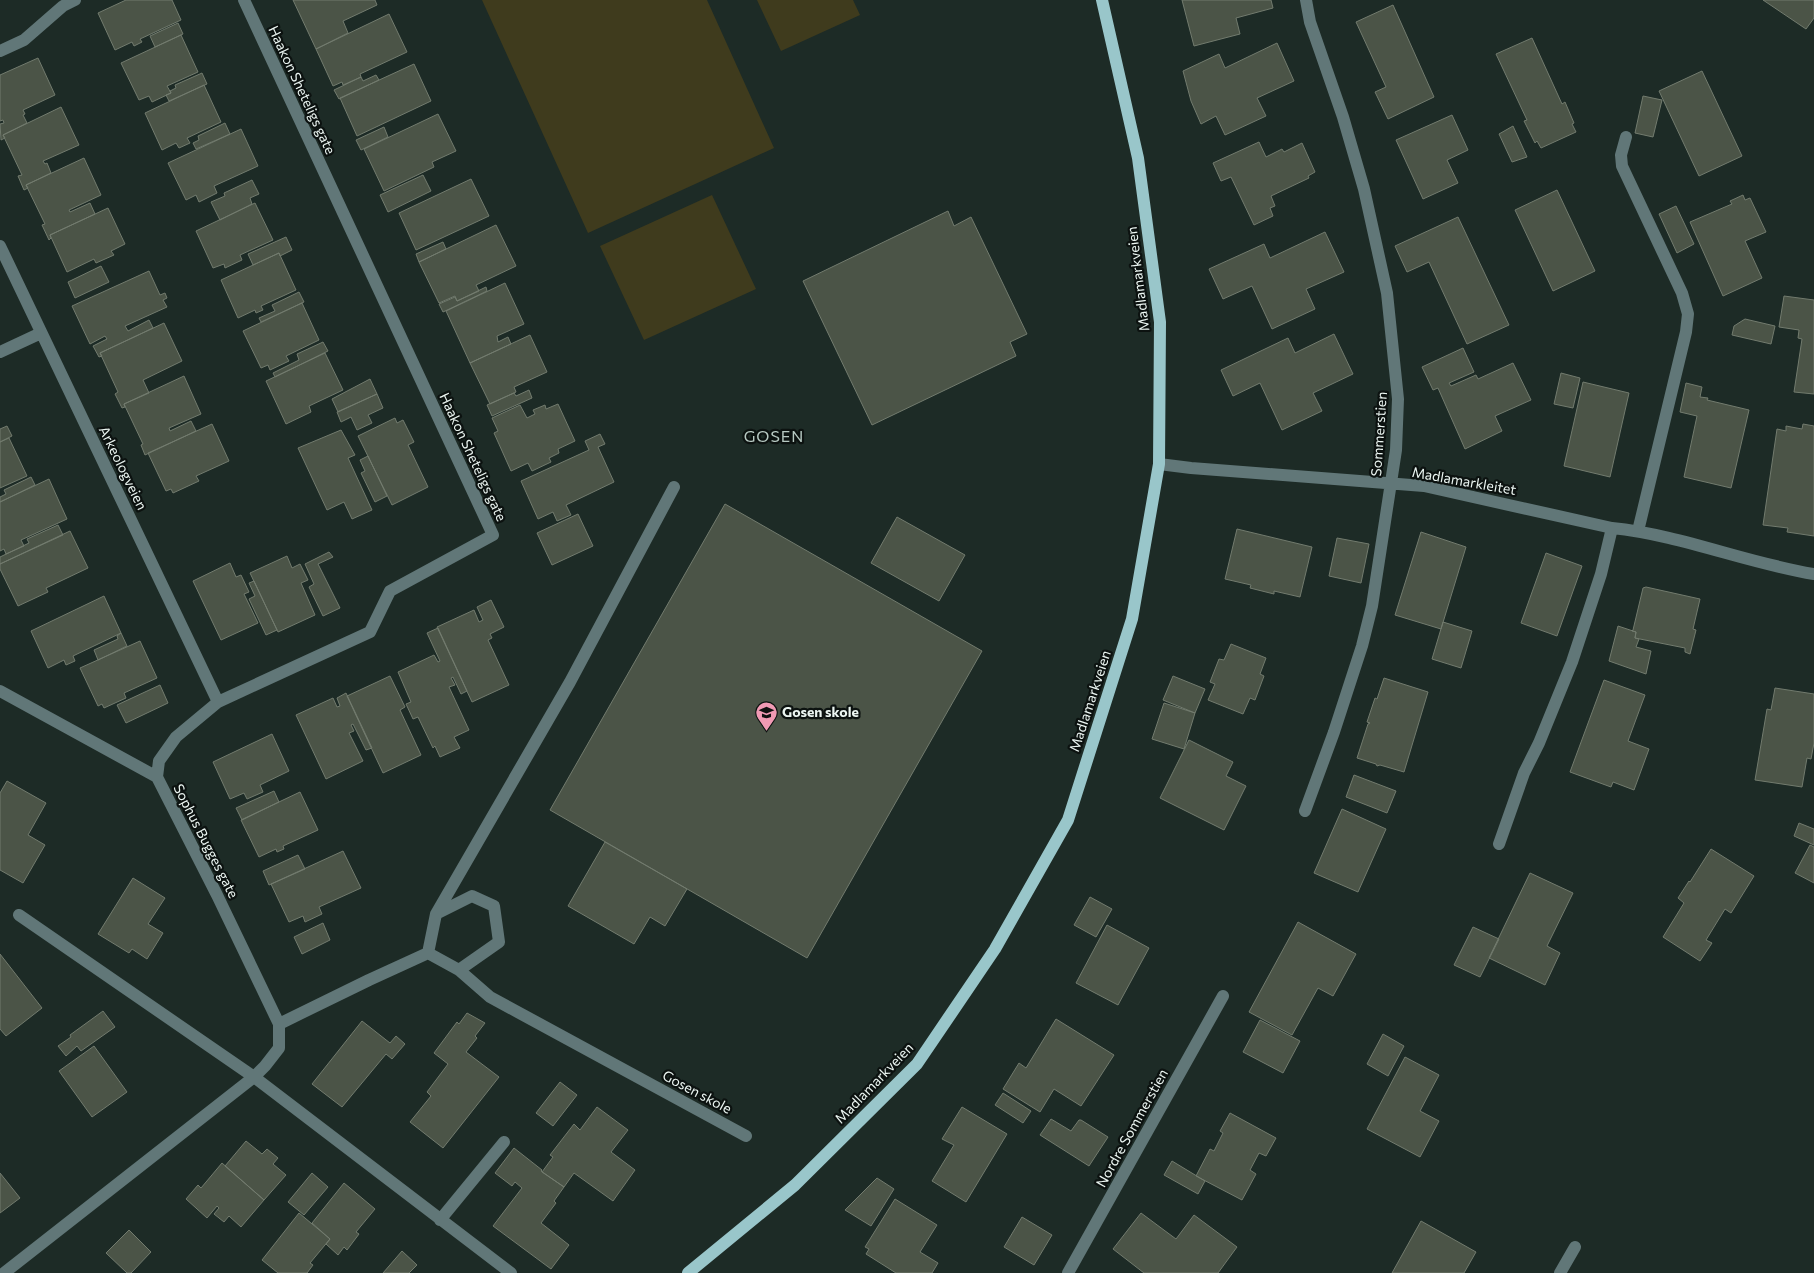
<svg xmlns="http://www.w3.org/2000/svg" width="1814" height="1273" viewBox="0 0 1814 1273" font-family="Commissioner,sans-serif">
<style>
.green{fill:#3f3b1d}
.building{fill:#4b5447;stroke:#727b6e}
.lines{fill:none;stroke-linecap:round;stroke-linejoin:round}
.minor{stroke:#617778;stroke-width:12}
.major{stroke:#99c6ca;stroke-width:12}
.labels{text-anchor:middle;stroke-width:4.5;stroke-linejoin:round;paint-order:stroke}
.street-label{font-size:14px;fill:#ecf6f2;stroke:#0c1210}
.poi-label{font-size:14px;font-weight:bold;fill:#ecf6f2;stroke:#0c1210;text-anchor:start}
.quarter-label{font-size:16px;letter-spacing:1px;fill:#b7c9c2;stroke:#0c1210}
</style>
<rect width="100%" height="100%" fill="#1d2b26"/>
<path class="green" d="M482,0H707L774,148L588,233Z
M757,0H853L860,15L781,51Z
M712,195L756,289L644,340L600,246Z"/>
<path class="building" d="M126,0H172L181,20L140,39L142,42L134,46L132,42L115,50L98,13Z
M293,0H375L377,5L343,21L348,33L316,49Z
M1182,0H1271L1273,8L1236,18L1240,34L1194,46Z
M1763,0H1814V18L1806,29Z
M1393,5L1434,97L1388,119L1375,92L1386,87L1356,22Z
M389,14L407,52L360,74L361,77L343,85L342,82L333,86L316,49Z
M178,23L183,34L155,47L150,36Z
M181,35L198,72L167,86L171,93L152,102L149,96L139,100L121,63Z
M1532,38L1562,104L1565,102L1574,123L1572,124L1576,132L1541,148L1537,141L1535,143L1524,121L1527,120L1496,54Z
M1277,43L1294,81L1257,98L1266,116L1225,135L1216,116L1201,124L1191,101L1183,71L1219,54L1225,68Z
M38,58L55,95L23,110L25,114L23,115L27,123L3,135L5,138L1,140L0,124L4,123L3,120L0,121V75Z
M414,64L431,101L357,136L340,98Z
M1702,71L1742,156L1699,176L1659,91Z
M202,73L207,84L169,101L166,95L171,93L170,91L176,88L175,85Z
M376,75L379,80L339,99L334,90L361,77L363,81Z
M204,85L221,122L187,138L190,143L179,148L176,143L162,150L145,113Z
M1643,96L1662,100L1653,137L1635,133Z
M61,107L79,145L43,161L45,164L47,163L51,173L26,185L28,188L24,190L18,176L22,175L3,135Z
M438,114L456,151L432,162L434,167L384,191L364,149Z
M1452,115L1468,150L1447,160L1458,183L1423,199L1396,140Z
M225,123L230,134L196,149L193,143L199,140L198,136Z
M1513,126L1527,157L1512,162L1499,134Z
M384,127L388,137L361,150L356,140Z
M241,129L258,166L214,186L217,193L199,202L196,195L186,200L168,163Z
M1259,142L1266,157L1282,149L1284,152L1302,143L1315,172L1308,176L1309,178L1271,196L1275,206L1270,208L1273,216L1254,225L1231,177L1221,181L1213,163Z
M84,158L101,195L69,210L70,212L90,203L95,214L50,235L51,238L49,240L42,225L45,224L26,185Z
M423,175L431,191L388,212L380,195Z
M471,179L489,216L416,250L399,213Z
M252,180L259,194L250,198L252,204L220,220L211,202L225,196L224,193Z
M1557,190L1595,271L1553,291L1515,210Z
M1743,195L1745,200L1750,198L1766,232L1745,241L1762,278L1723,296L1690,222L1732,204L1730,201Z
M255,203L273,240L240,255L242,260L225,268L224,264L213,268L196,231Z
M1676,206L1694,244L1677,253L1659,214Z
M108,208L125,244L111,251L114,255L96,263L94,259L67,272L50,235Z
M948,211L954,226L971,217L1027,334L1010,342L1016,356L872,425L803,281Z
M1458,217L1509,325L1467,344L1429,262L1407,272L1395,246Z
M496,225L516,266L476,285L479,291L457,301L455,296L439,303L419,262Z
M1325,232L1344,272L1306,289L1315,309L1272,329L1252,286L1223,299L1209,269L1264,244L1270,258Z
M286,237L292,250L280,256L279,253L253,265L248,254Z
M443,242L446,249L419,262L416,254Z
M279,253L296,290L261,306L263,310L256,313L255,310L238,318L221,280Z
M101,266L109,282L75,298L68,282Z
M149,271L160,295L165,293L167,298L163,300L167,307L125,326L128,331L149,320L153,328L100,353L102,356L99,357L93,346L107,339L105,336L90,344L72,306Z
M505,283L524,324L497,336L498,342L508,337L511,344L470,363L446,311Z
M486,287L487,291L443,312L439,304L455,297L457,301Z
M299,292L304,302L261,322L259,318L275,311L272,305Z
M1784,296L1814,300V394L1794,392L1802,339L1798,338L1799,330L1779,327Z
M302,303L319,340L286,356L289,361L270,370L268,365L261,368L243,331Z
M1745,319L1775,326L1771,344L1732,335L1734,326Z
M164,323L182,361L143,380L149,393L124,404L125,407L122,408L115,394L118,392L100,353Z
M1334,334L1353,374L1313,393L1322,411L1282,430L1260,383L1233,396L1221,370L1288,338L1295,353Z
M530,335L547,372L514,387L516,392L490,404L470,363Z
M323,342L328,351L275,377L273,373L299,360L297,354Z
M1463,348L1474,372L1449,383L1451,386L1476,375L1478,379L1513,363L1531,400L1495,416L1502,431L1465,449L1438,388L1433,390L1422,367Z
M325,353L343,390L309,406L311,412L286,424L266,381Z
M1561,373L1580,378L1573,408L1554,404Z
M184,376L201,414L169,428L170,431L191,421L196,431L145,455L141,445L143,444L124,404Z
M370,379L377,394L338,412L332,399Z
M1583,382L1629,393L1610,477L1564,466Z
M1686,383L1702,387L1700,397L1708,398L1707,400L1749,410L1731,488L1684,477L1697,416L1680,412Z
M529,390L532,398L492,416L487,405L514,393L516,396Z
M377,394L383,408L368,415L372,423L357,430L351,417L341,422L337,412Z
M558,404L575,441L558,449L559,453L549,458L551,462L532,471L528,463L511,471L494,433L498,431L492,418L520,405L527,418L535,414L533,410L545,405L546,409Z
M395,418L397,423L403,420L414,442L408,445L428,487L392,505L358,436Z
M212,424L229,461L196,476L199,481L173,493L171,489L166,491L148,453Z
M1803,424L1814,426V536L1787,532L1788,528L1763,525L1777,429L1786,431V426L1802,429Z
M7,426L12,436L0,442V429Z
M341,430L355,455L348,458L372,510L352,519L344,502L327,510L298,448Z
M600,434L605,444L598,447L614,482L566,505L571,515L557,521L553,512L538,519L521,481L589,450L585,441Z
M9,438L27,476L0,488V442Z
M368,456L387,496L375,502L361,473L365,471L360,460Z
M31,477L35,485L0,502V497L6,494L4,490Z
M49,479L67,519L21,540L24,546L6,554L4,549L0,551V502Z
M725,504L982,651L807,958L550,810Z
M578,514L593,546L552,565L537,533Z
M897,517L965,555L939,601L871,563Z
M58,525L63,535L0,564V557L29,543L27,539Z
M1237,529L1312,547L1300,597L1274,591V594L1250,588L1251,585L1225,579Z
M70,531L88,568L46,588L48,592L18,606L0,569V564Z
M1421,532L1466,547L1441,629L1395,615Z
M1337,538L1369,544L1361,583L1329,576Z
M329,552L333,557L318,564L340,608L323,616L309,587L314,584L305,564Z
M1546,553L1582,566L1557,636L1521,623Z
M287,556L292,568L300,564L308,580L301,583L315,615L278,632L250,573Z
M230,563L236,577L241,575L249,592L244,594L258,623L221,640L193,581Z
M254,581L277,630L266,635L249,599L255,596L249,583Z
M1646,587L1700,599L1693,629L1696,630L1690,654L1685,652V648L1635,638L1636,632L1632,631L1633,630L1643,588Z
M104,596L121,633L73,656L75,661L66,665L64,660L48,668L31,631Z
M491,600L504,627L490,634L492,638L488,640L509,685L472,702L437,627L474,610L479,622L483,620L477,607Z
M1443,622L1472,631L1461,668L1432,659Z
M1618,626L1636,632L1635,638L1639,639L1636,647L1651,651L1646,674L1609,661Z
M438,628L467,691L461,694L453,677L451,678L455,685L449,687L469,730L454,737L460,748L440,757L435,746L433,748L418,717L413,719L406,704L411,702L398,672L434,655L438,662L440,661L427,633Z
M121,633L127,646L98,660L94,650L118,639L117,636Z
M140,641L157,678L124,693L126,698L104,708L102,704L98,706L80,668Z
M1231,644L1266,658L1260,674L1264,676L1255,700L1250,698L1243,714L1208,700L1215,684L1210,682L1219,659L1224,660Z
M390,676L405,707L400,710L421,755L383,773L347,696Z
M1173,676L1205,689L1195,713L1163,700Z
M1384,678L1428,692L1404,772L1380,765L1377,766L1376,764L1357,758L1368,724L1370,723L1367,722L1375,698L1377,699Z
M1604,680L1645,695L1628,741L1649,749L1634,790L1613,782L1611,787L1570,772Z
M160,685L168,703L126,723L117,705Z
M1775,688L1814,694V743L1811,759L1807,758L1802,787L1755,780L1767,709L1771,710Z
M346,693L372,748L366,750L353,724L351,725L354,731L349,733L363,761L326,779L296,715L333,698L337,707L340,706L337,698Z
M1164,703L1195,713L1184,749L1152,739Z
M272,734L289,771L260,785L263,792L247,799L244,793L230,799L213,762Z
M1189,740L1233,762L1226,776L1246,786L1224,830L1160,798Z
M1354,775L1396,791L1387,813L1346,797Z
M7,781L46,803L28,835L45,845L23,883L0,870V793Z
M274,791L279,802L242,820L236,808Z
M300,792L318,830L283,846L284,849L277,852L276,849L259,857L241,820Z
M1342,809L1386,829L1358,892L1314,873Z
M1799,823L1814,829V845L1794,836Z
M605,842L687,889L665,926L650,917L634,944L568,906Z
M1810,845L1814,847V883L1795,873Z
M1711,849L1754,876L1731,913L1725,909L1706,940L1712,943L1700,961L1663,937L1684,903L1678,898L1689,881L1690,882Z
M343,851L361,888L319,907L322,914L305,922L303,916L289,922L271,884Z
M298,855L305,869L269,885L263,871Z
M1530,873L1573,893L1547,946L1560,953L1545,985L1489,958Z
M133,878L165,898L148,924L163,933L147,959L132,949L129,953L98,934Z
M1090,897L1112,909L1096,937L1074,925Z
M1298,922L1356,954L1333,996L1318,988L1292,1035L1249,1012Z
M323,923L330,940L302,954L294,937Z
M1107,925L1149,948L1118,1005L1076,983Z
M1473,927L1499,939L1480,977L1454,965Z
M0,954L42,1008L6,1036L0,1029Z
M103,1011L115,1027L81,1051L77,1046L66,1056L58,1046L71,1037L70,1035Z
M467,1013L485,1023L475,1036L477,1038L466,1052L499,1077L443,1148L410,1122L431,1096L427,1092L448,1064L434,1053L457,1022L459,1024Z
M1056,1019L1114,1055L1081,1106L1054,1089L1040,1112L1003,1089L1019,1063L1026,1068Z
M1260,1020L1300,1041L1283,1073L1243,1052Z
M362,1021L390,1043L396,1036L405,1044L392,1059L386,1054L342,1107L312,1084Z
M1383,1034L1404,1046L1388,1076L1367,1064Z
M94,1046L127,1092L92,1117L59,1071Z
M1405,1057L1439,1075L1420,1111L1439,1121L1420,1157L1367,1129Z
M560,1082L577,1095L553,1126L536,1113Z
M1003,1093L1031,1111L1023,1123L995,1105Z
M597,1107L628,1130L611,1152L635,1170L613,1201L574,1173L564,1187L542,1172L553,1157L550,1155L574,1124L580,1130Z
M962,1107L1007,1134L966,1202L932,1181L954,1145L942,1139Z
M1230,1113L1276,1138L1266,1156L1259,1153L1250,1170L1256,1174L1242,1200L1196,1176L1210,1149L1214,1151L1223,1133L1220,1131Z
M1051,1119L1071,1131L1079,1120H1081L1108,1137L1089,1166L1040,1135Z
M246,1141L262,1154L267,1149L278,1158L273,1164L286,1175L264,1200L225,1166Z
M514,1148L542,1170L541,1171L564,1187L554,1201L556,1203L541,1223L569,1245L551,1269L493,1226L522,1188L515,1182L512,1186L495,1173Z
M1172,1161L1205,1181L1198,1194L1164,1175Z
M222,1163L264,1200L241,1227L229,1216L224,1222L214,1214L219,1208L217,1206L207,1218L186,1199L198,1185L201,1188Z
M0,1173L20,1198L0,1213Z
M312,1173L328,1187L304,1215L288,1202Z
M877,1178L894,1189L871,1226L845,1210Z
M344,1183L375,1209L356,1232L359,1234L347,1250L344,1247L338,1255L326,1244L330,1239L312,1223Z
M895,1199L937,1225L920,1252L938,1263L932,1273H896L866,1254L869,1249L865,1247Z
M299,1213L330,1239L310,1263L313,1265L307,1273H278L262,1260Z
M1141,1213L1176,1239L1194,1215L1237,1247L1218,1273H1144L1113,1249Z
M1022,1217L1052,1235L1034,1265L1004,1247Z
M1421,1221L1476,1252L1464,1273H1392Z
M129,1230L151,1252L131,1273H127L106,1253Z
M402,1251L417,1265L409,1273H383Z"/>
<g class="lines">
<path class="minor" d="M0,51L24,40L63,6L75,0
M1626,137L1621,155L1622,166L1682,293L1688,314L1686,332L1638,531
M0,246L218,702
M0,352L41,333
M1159,464L1191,468L1424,486L1612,528C1681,535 1746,563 1814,574
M0,691L157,777L217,895L279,1024V1048L265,1066L254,1077L4,1273
M157,777L159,761L176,737L218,702L370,632L390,591L493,535L244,0
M1305,811L1334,732L1362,646L1372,606L1396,450L1398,399L1387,293L1364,189L1343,117L1310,22L1306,0
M1499,844L1524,773L1539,743L1572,662L1601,574L1612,528
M436,914L472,896L494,906L499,942L459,970
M19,915L254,1077L511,1273
M428,953L436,914L570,682L674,487
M279,1024L369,980L428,953L459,970L490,997L746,1136
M440,1220L504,1142
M1068,1273L1223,996
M1560,1273L1575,1247"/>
<path class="major" d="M688,1273L795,1185L917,1064L995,949L1068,820L1132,619L1159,464L1160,322L1138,158L1102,0"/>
</g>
<defs>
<symbol id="school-pin" viewBox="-11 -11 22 30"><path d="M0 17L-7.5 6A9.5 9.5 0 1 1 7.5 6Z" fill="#f19ab4" stroke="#0c1210"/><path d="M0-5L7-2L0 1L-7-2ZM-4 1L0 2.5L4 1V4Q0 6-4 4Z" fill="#111"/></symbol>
</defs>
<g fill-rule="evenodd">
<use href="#school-pin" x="754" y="700" width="25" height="34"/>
</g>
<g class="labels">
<g class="street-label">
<text transform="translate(302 90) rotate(65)" y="5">Haakon Sheteligs gate</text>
<text transform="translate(1138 279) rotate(-97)" y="5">Madlamarkveien</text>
<text transform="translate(1379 434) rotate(-86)" y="5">Sommerstien</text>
<text transform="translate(473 457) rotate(65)" y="5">Haakon Sheteligs gate</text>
<text transform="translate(123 468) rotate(64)" y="5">Arkeologveien</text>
<text transform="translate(1464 481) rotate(10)" y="5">Madlamarkleitet</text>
<text transform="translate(1090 701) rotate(-72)" y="5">Madlamarkveien</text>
<text transform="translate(206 841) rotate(63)" y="5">Sophus Bugges gate</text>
<text transform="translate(874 1083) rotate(-46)" y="5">Madlamarkveien</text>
<text transform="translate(697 1092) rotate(28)" y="5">Gosen skole</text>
<text transform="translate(1132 1128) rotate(-61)" y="5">Nordre Sommerstien</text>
</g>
<g class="poi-label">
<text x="782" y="717">Gosen skole</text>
</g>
<g class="quarter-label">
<text x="774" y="442">GOSEN</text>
</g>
</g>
</svg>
